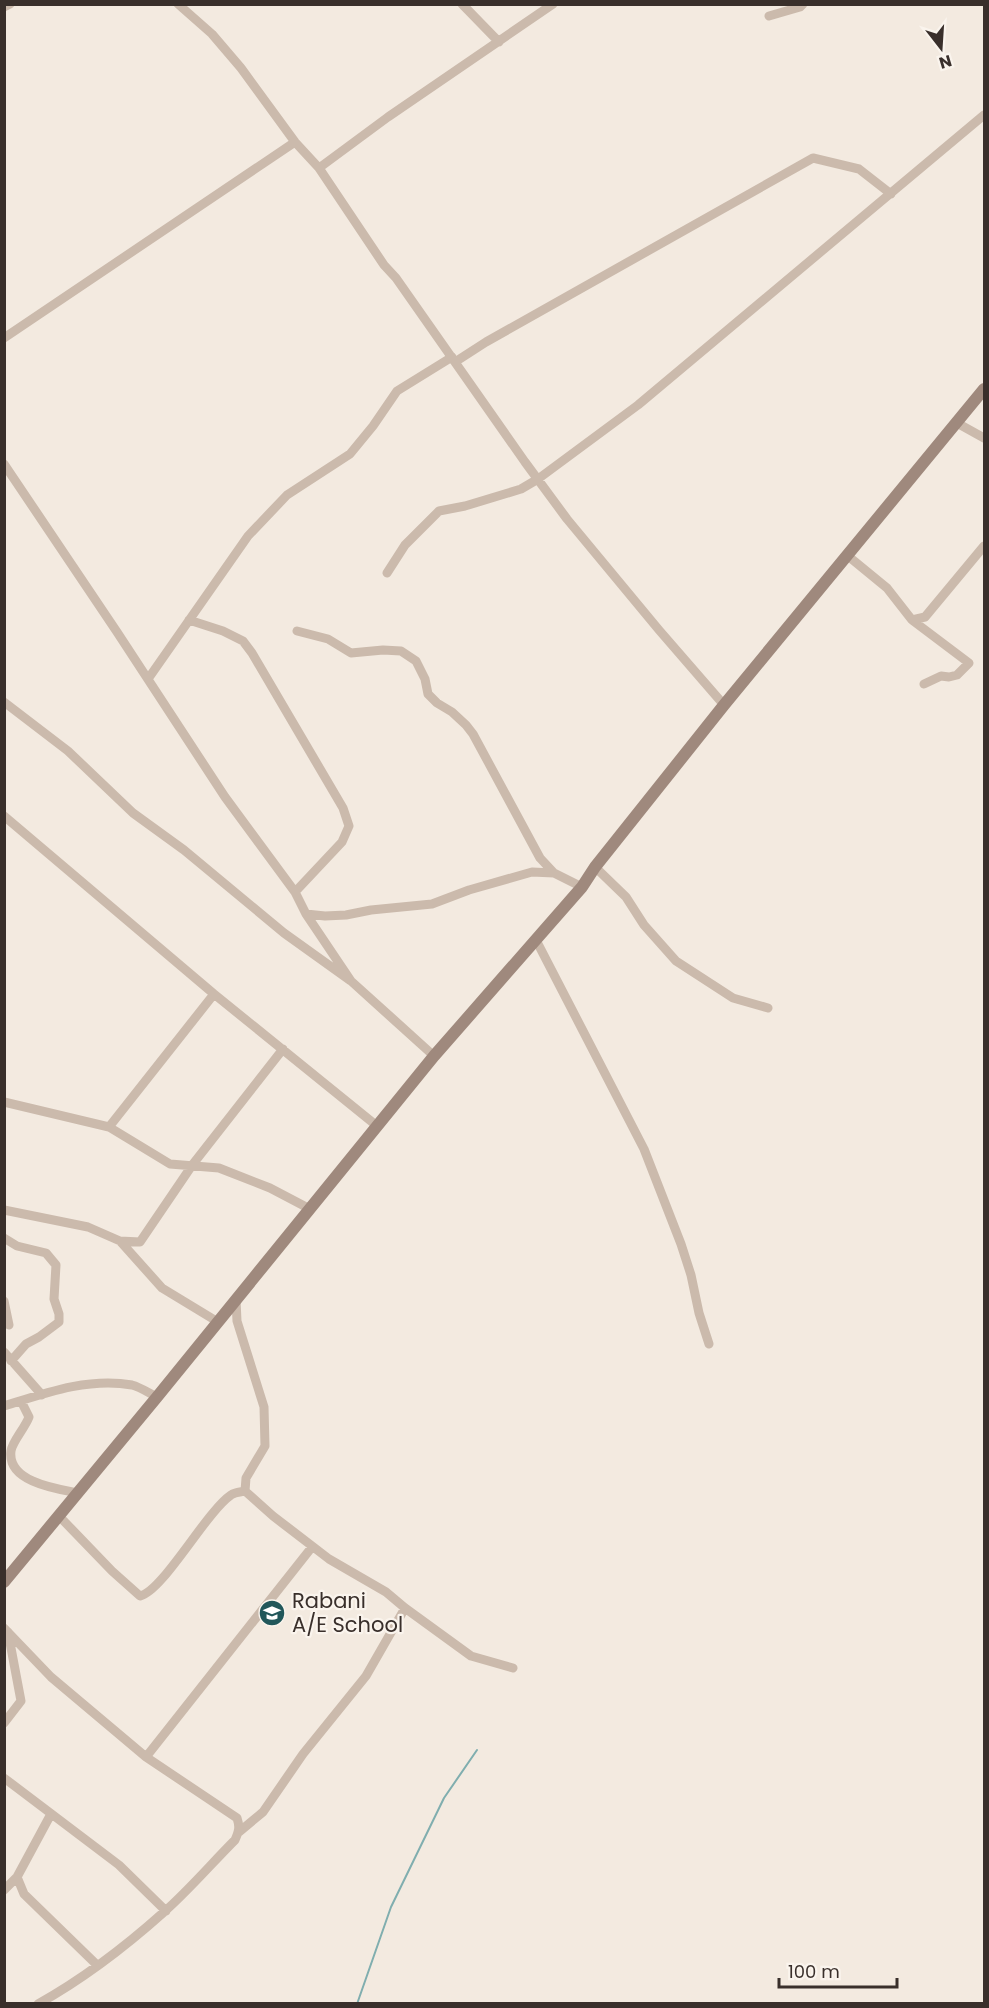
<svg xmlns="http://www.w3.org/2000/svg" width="989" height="2008" viewBox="0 0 989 2008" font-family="Poppins,sans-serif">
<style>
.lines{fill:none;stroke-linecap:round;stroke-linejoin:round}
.stream{stroke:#80aeaf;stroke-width:2}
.minor{stroke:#cbbaac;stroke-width:9}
.secondary{stroke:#9f897d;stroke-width:12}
.labels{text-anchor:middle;stroke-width:4.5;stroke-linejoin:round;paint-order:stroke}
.poi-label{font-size:21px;fill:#392f2b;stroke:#faf4ed;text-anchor:start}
</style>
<rect width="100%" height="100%" fill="#f3eae0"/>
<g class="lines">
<path class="stream" d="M357,2004L391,1907L444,1798L477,1750"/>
<path class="minor" d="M178,4L212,34L241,68L295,142L319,168L384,265L396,278L525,462L567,519L659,630L724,705
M462,4L499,42
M4,7L10,4
M769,16L800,7L803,4
M319,168L388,117L553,4
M4,338L295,142
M455,362L486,342L813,158L859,169L891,194
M957,423L984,438
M4,464L117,632L225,797L295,892L306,914L351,981
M848,556L887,588L912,620L925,617L984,546
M387,573L405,545L439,511L465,506L521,489L538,479L638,405L984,115
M189,620L223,631L243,641L252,653L343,808L349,826L342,842L295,892
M912,620L969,663L957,675L949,677L941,676L924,684
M297,631L328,639L351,653L383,650L401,651L416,661L425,679L428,694L437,703L452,712L466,725L473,734L540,858L554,873
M148,679L248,536L287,495L350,454L373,426L397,391L452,357
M4,702L68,751L133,813L184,850L284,933L351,981L434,1056
M4,816L214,994L377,1126
M595,867L626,897L644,925L676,961L733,998L768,1008
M306,914L325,916L346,915L371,910L432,904L469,890L532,872L554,873L582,887
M536,940L644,1149L681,1244L691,1275L699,1313L709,1344
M4,1102L109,1127L170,1164L219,1168L270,1188L310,1209
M109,1127L214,994
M4,1210L88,1227L120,1241L162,1288L218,1322
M4,1238L17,1246L46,1253L56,1265L54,1299L59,1314V1322L39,1337L26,1344L11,1361
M120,1241L140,1242L193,1164L283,1049
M236,1300L237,1321L264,1407L265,1446L246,1478L245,1491L273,1516L329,1559L386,1592L405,1608L471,1656L513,1668
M4,1301L9,1325
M4,1352L42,1395
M21,1401L29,1417C25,1428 12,1442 11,1451C7,1482 57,1489 78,1493
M4,1406C45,1393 89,1377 132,1385C140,1387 149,1393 157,1397
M59,1516L112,1571L140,1596C163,1591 206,1512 231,1495C235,1492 241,1492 245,1491
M4,1628L51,1677L146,1757L237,1818C240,1827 239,1831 235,1840C211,1864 189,1890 164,1912C126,1946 83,1979 38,2004
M4,1723L21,1701L8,1632
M146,1757L312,1547
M4,1778L119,1865L166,1911
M51,1814L17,1877L24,1894L97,1965
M239,1832L263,1812L303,1754L366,1676L405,1608
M4,1890L17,1877"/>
<path class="secondary" d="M4,1582L157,1397L434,1056L582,887L595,867L724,705L984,389"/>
</g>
<defs>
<symbol id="school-disc" viewBox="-11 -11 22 22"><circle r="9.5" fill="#21575a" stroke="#faf4ed"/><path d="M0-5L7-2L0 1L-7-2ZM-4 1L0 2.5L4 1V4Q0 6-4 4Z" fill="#fff"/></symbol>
</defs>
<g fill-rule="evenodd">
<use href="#school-disc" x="257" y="1598" width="30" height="30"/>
</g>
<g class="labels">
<g class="poi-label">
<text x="292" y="1608">Rabani<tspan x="292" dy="24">A/E School</tspan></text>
</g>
</g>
<rect width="989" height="2008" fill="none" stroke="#392f2b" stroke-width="12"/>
<g transform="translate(941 48) rotate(163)" stroke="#faf4ed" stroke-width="4.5" paint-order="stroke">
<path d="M0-4.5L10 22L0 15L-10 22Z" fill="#392f2b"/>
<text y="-9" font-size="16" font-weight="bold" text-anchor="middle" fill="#392f2b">N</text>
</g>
<path d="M779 1978v9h118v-9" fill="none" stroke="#392f2b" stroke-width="3"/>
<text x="788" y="1978" font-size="18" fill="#392f2b" stroke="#faf4ed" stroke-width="4.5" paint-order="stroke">100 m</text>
</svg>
